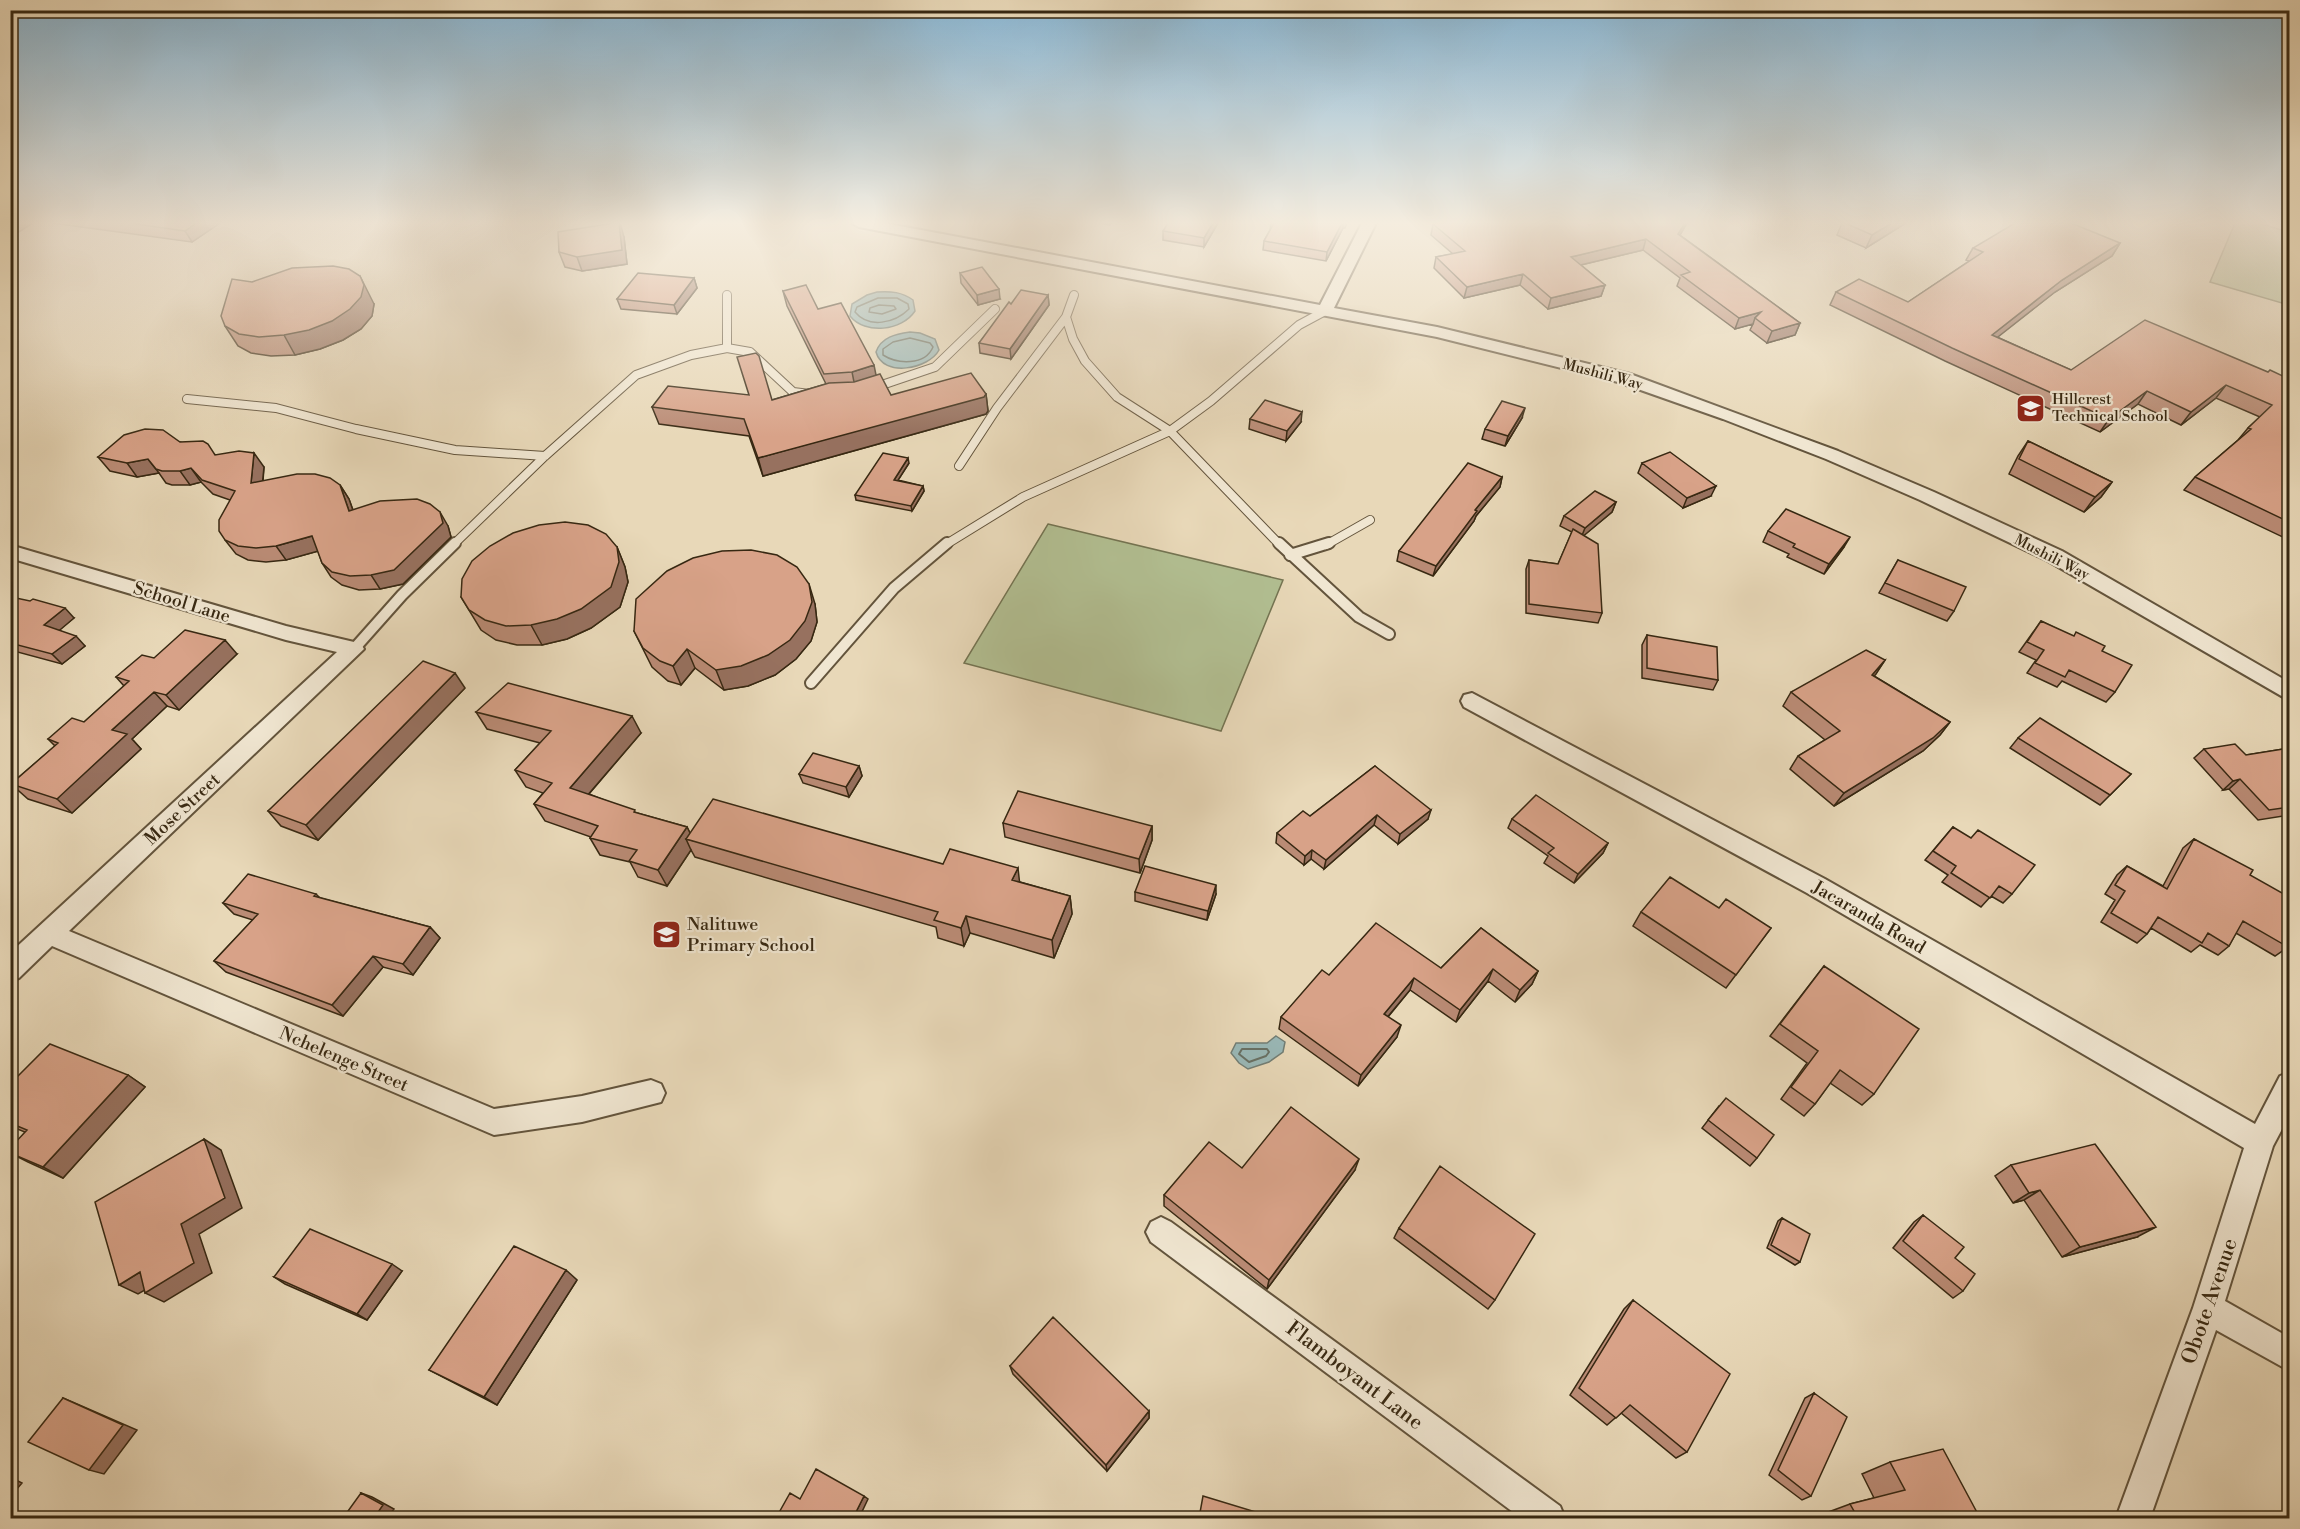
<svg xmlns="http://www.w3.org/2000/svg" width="2300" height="1529" viewBox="0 0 2300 1529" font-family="'Libre Bodoni',serif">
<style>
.green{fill:#b2bf92;stroke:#747452;stroke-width:1.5}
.water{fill:#99b8b7;stroke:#727e75;stroke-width:1.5}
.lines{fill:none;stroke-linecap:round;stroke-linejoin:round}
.shore-far1{stroke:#687064;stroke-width:1.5}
.shore{stroke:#687064;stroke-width:2}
.lane-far1-casing{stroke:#63543c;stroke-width:10}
.lane-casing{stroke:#63543c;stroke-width:14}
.street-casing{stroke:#63543c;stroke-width:4}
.lane-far1{stroke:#f0e6d1;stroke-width:8}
.lane{stroke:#f0e6d1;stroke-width:10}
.street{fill:#f0e6d1;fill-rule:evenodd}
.wall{fill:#ba8b75;stroke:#372812;stroke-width:1.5}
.shaded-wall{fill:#97715f;stroke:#372812;stroke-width:1.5}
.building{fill:#d8a288;stroke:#372812;stroke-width:1.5}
.labels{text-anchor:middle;stroke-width:4.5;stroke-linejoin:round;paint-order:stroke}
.far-street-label{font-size:15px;fill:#372812;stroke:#f0e6d1}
.far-poi-label{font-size:15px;fill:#372812;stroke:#f0e6d1;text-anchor:start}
.street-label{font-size:18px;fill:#372812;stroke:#f0e6d1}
.poi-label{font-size:18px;fill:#372812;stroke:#f0e6d1;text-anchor:start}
.near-street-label{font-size:21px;fill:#372812;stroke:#f0e6d1}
</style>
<rect width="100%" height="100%" fill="#e8d8b8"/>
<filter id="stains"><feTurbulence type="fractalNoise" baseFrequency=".00333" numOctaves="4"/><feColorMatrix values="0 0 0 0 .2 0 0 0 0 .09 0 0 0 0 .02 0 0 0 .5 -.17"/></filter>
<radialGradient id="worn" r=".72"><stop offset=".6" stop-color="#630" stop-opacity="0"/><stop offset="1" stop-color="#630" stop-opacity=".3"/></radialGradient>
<path class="green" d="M2235,223H2258L2289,232V305L2210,282Z
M1048,524L1283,580L1221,731L964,663Z"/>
<path class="water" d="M877,292C891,291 902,292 913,300L915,311C902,331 865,335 850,316L852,304L867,295Z
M910,332L920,333L935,339L939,350C929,369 883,378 876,352C881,337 896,334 910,332Z
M1276,1036L1285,1042L1283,1052L1269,1062L1248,1069L1239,1063L1231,1053L1236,1043H1267Z"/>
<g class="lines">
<path class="shore-far1" d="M878,298H897L908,304L909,309C895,323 869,329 855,312L857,307Z
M879,305L894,306L896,309L882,314L869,312L870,308Z
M910,338L930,343L933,347C925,366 897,364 883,355V349L893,342Z"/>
<path class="shore" d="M1242,1049H1267L1269,1052L1266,1056L1249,1062L1239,1054Z"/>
<defs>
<path id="lane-far1" d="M727,295V348
M1074,295L1066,317L1073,339L1085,361L1117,397L1170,431L1280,545
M873,388L935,367L995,309
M187,399L276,408L356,429L455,450L545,456
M959,466L997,408L1066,317
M453,545L545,456L636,375L691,355L727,348L750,352L793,392L810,394
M945,545L1023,497L1170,431L1211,401L1299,325L1325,311
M1326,545L1370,520"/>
<path id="lane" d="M1279,543L1359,617L1389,634
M1290,555L1329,543
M354,649L402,595L455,543
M811,683L894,588L947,543"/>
<path id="street" d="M852,223H884L1320,305L1362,223H1376L1334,308L1437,327L1630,374L1838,451L1934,492L2062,551L2290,683V701L2048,561L1920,500L1826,459L1723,419L1618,382L1437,337L859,227Z
M10,545L286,626L354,642L361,644L364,649L69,931L494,1109L582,1096L651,1080L661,1084L665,1093L661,1102L582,1122L494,1135L52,946L19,978L10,981V953L337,652L286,640L10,558Z
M1472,693L1825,879L2255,1124L2280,1076L2290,1072V1114L2273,1146L2225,1301L2290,1338V1371L2216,1330L2150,1518H2116L2193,1308L2244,1148L1807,893L1464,707L1461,701L1464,695Z
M1161,1217L1171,1222L1560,1506L1565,1518H1521L1151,1242L1146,1232L1151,1222Z"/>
</defs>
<use href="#lane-far1" class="lane-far1-casing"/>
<use href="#lane" class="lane-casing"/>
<use href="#street" class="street-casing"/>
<use href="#lane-far1" class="lane-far1"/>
<use href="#lane" class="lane"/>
<use href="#street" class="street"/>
</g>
<path class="wall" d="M52,223H220L192,242Z
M1099,223H1112L1110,225Z
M1218,223L1204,247L1163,240V231Z
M1271,223H1347L1345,228H1343L1326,261L1263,250L1264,241L1270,230Z
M1595,223H1687L1680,235L1800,323L1795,335L1767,343L1750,330L1753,324L1735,329L1677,286L1680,278L1643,250L1581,265L1605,285L1601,296L1548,309L1520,285L1464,298L1434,268L1436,257L1453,254L1431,235L1433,224L1589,225Z
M1842,223H1906L1866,248L1837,235Z
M624,237L627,264L582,271L565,267L559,252Z
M2120,243L2112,256L2055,292L1997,337L2071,370L2268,372L2289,379V540L2184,490L2195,477L2238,440L2248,428L2260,417L2216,398L2181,425L2138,404L2100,432L1945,361L1830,305L1836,292L1908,302L1969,261L1966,260L1973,248Z
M960,273L1000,299L978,305L961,283Z
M694,278L697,288L677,314L621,309L617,299Z
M783,291L818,309L876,375L891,395L986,394L988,411L986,414L763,476L749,436L659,424L652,407L772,400L826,384L787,306Z
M1048,295L1049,305L1011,359L980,353L979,343L1011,304Z
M374,304L372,316L361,329L343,340L320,349L295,355L271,356L251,353L238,346L225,326Z
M1522,418L1505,446L1482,439L1485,429Z
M1250,419L1301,422L1286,441L1249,429Z
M2028,441L2112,482L2101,497L2084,512L2009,474L2018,456Z
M180,442L216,455L264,467L263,481L340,485L349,499L353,510L448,526L451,537L403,584L380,589L359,590L342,585L331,577L322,563L318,551L286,560L266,562L248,560L236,554L225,540L230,500L213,494L201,482L190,485H172L166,483L159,473L137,477L110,471L98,457Z
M909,463L898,480L923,486L924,491L912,511L856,500L855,495Z
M1642,463L1711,496L1683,508L1638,473Z
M1502,477L1500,487L1476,516L1474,521L1433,576L1397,561L1399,551Z
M1616,502L1612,512L1584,535L1602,613L1598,623L1526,613V569L1529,560L1558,564L1572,532L1560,526L1564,516Z
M1768,531L1844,547L1824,574L1787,557L1789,554L1763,542Z
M617,547L625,567L628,582L620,607L591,628L567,639L542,645H517L496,640L481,630L461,597Z
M1898,560L1954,611L1947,621L1879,593Z
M10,603L74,618L59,630L85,646L62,664L10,650Z
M815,604L817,622L811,641L796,659L775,675L748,686L724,690L695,668L681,685L668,681L652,667L634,631Z
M2041,621L2102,651L2115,692L2106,702L2062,681L2057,687L2027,673L2036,660L2019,652Z
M1647,635L1718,680L1713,690L1642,678V645Z
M237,654L179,710L167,706L132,739L141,749L72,813L28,799L11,784L55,746L48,739L84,722L124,686L116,677L154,658Z
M1885,660L1874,676L1950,722L1940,735L1923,751L1834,806L1790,769L1798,756L1825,740L1783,706L1791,692Z
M465,688L318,840L281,826L268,811Z
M476,712L641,733L589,794L637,813L687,827L690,833L943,864L1020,882L1070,896L1072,914L1054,958L970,933L964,946L938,938L936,927L695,857L691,850L667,886L638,877L630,862L600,855L590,838L591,837L545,821L534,804L543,793L526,787L515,770L540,743L487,729Z
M2018,738L2131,774L2100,805L2010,748Z
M2289,748V815L2258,820L2229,789L2223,790L2194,758L2204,749L2246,755Z
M859,766L862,776L849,797L803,783L799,774Z
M1375,766L1428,819L1398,844L1374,825L1324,869L1311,859L1304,865L1276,843L1277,833L1310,816Z
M1512,819L1608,843L1603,853L1574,883L1544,863L1548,856L1508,828Z
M1003,823L1152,826V840L1140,873L1005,837Z
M1953,827L2012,894L2003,903L1991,896L1981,907L1942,882L1948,875L1925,860Z
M2194,839L2250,875L2288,947L2275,956L2236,933L2229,946L2218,955L2200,945L2191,952L2151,928L2147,934L2137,943L2101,922L2115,900L2105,894L2117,875L2127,866L2163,886L2183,848Z
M1135,892L1216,894L1207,920L1135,901Z
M316,894L320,898L430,927L440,938L413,975L383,967L343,1016L226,972L214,961L253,920L234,914L223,903Z
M1719,908L1771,928L1726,988L1633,926L1641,912Z
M1481,928L1538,971L1532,984L1515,1002L1488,981L1456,1022L1410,990L1388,1017L1397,1037L1358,1086L1279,1029L1281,1017L1329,975L1441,968Z
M1824,966L1874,1094L1862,1105L1830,1083L1815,1104L1804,1116L1781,1099L1807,1063L1770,1036Z
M128,1075L145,1087L63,1178L28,1162L10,1153L25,1132L10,1126V1084Z
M1719,1106L1757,1158L1750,1166L1702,1128Z
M2011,1165L2137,1237L2062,1257L2024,1200L2013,1203L1995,1176Z
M1242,1168L1355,1170L1267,1289L1164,1206V1195Z
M1923,1215L1955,1258L1963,1291L1953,1298L1893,1248L1914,1222Z
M1782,1218L1800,1262L1795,1265L1767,1248L1778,1221Z
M1399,1228L1495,1300L1488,1309L1394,1238Z
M402,1271L367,1320L285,1284L274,1277Z
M577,1280L497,1405L429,1370Z
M1633,1300L1687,1452L1676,1458L1621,1413L1607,1425L1570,1395L1624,1309Z
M1010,1366L1149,1411V1418L1107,1471L1013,1374Z
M1814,1393L1811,1496L1802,1500L1769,1475L1805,1398Z
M1890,1462L1980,1518H1825L1823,1514L1850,1504L1874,1498L1862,1474Z"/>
<path class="shaded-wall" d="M10,223H33L14,235L10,231Z
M196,223H220L192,242L185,231Z
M620,223L624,237L627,264L582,271L577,257Z
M1213,223H1218L1204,247V238Z
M1342,223H1343V228L1326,261L1327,252Z
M1685,223H1687L1674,245L1678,234Z
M1892,223H1906L1866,248L1872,235Z
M1646,239L1643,250L1568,268L1571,257Z
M2120,243L2112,256L2055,292L1984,348L1992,335L2062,280Z
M1523,274L1520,285L1464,298L1467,287Z
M360,276L374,304L372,316L361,329L343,340L320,349L295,355L284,335Z
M694,278L697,288L677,314L674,305Z
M1605,285L1601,296L1548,309L1551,298Z
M999,289L1000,299L978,305L977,295Z
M1048,295L1049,305L1011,359L1010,349Z
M1761,312L1755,318L1753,324L1735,329L1739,318Z
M1800,323L1795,335L1767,343L1772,331Z
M874,365L877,380L855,387L852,372Z
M2226,385L2216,398L2181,425L2191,412Z
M2147,391L2138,404L2100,432L2109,419Z
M986,394L988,411L986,414L763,476L758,458Z
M1525,408L1522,418L1505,446L1508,436Z
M1302,412L1301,422L1286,441L1287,431Z
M254,453L264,467L261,497L251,483Z
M908,458L909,463L895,485L894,480Z
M148,459L159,473L137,477L127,463Z
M191,468L201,482L190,485L180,471Z
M1502,477L1500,487L1476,516L1474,521L1433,576L1436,566L1475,510Z
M2112,482L2101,497L2084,512L2095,497Z
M340,485L349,499L358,525L349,511Z
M923,486L924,491L912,511L911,506Z
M1716,486L1711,496L1683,508L1687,498Z
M1616,502L1612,512L1581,538L1585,528Z
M440,512L448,526L451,537L403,584L380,589L371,575Z
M312,536L322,550L286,560L276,546Z
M1850,537L1844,547L1824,574L1829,564Z
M617,547L625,567L628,582L620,607L591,628L567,639L542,645L531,625Z
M809,584L815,604L817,622L811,641L796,659L775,675L748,686L724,690L716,670Z
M65,608L74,618L54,635L44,625Z
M76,636L85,646L62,664L52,654Z
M225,640L237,654L179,710L166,695Z
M687,649L695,668L681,685L673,666Z
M1885,660L1876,674L1863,688L1872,675Z
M455,673L465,688L318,840L306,825Z
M154,692L167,706L132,739L141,749L72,813L57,799L112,730Z
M632,716L641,733L580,804L570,788Z
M1950,722L1940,735L1923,751L1834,806L1844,793Z
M859,766L862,776L849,797L846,787Z
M2240,779L2229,789L2223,790L2233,781Z
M1431,810L1428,819L1398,844L1400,834Z
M1377,815L1374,825L1324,869L1326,860Z
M1152,826V840L1140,873L1139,859Z
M687,827L694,841L686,839L691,850L667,886L658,870Z
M1608,843L1603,853L1574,883L1578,874Z
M1312,850L1311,859L1304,865L1305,856Z
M1018,868L1020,886L1012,880Z
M1216,885V894L1207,920L1208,911Z
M1070,896L1072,914L1054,958L1052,940Z
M966,916L970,933L964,946L961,928Z
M430,927L440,938L413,975L403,964Z
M373,956L383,967L343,1016L332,1005Z
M1493,969L1488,981L1456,1022L1460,1010Z
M1538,971L1532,984L1515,1002L1520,990Z
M1414,978L1410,990L1380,1026L1384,1014Z
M1401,1025L1397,1037L1358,1086L1361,1075Z
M128,1075L145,1087L63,1178L43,1167Z
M204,1139L221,1150L242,1208L199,1234L212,1273L164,1302L145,1293L181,1224Z
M1359,1159L1355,1170L1267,1289L1269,1280Z
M2040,1190L2024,1200L2013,1203L2029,1193Z
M2156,1227L2137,1237L2062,1257L2080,1247Z
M392,1264L402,1271L367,1320L357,1314Z
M566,1270L577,1280L497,1405L484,1397Z
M140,1272L159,1282L138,1294L119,1285Z
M63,1398L77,1404L137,1430L104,1474L89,1470Z
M1149,1411V1418L1107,1471L1106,1465Z
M10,1477L22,1483L10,1497Z
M361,1493L372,1497L394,1509L387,1518H374Z
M864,1496L868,1499L859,1518H853Z"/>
<path class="building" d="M129,223H196L185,231Z
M614,223H619L622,250L577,257L559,252L558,232Z
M1168,223H1213L1204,238L1163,231Z
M1274,223H1342L1327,252L1264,241Z
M1435,223H1587L1589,225L1595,223H1685L1678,234L1800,323L1772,331L1755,318L1761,312L1739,318L1681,275L1690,272L1646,239L1571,257L1605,285L1551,298L1523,274L1467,287L1436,257L1465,251L1433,224Z
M1845,223H1892L1872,235Z
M2015,223H2071L2120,243L2062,280L1992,335L2071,370L2145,320L2268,372L2270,370L2289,379V522L2195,477L2251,429L2248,428L2272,405L2226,385L2191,412L2147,391L2109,419L1952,348L1836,292L1859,279L1908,302L1983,252L1973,248Z
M333,266L349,269L360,276L364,285L361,297L350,309L332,321L309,330L284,335L259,337L239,334L225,326L221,316L232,279L252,282L292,268Z
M982,267L999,289L977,295L960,273Z
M638,273L694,278L674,305L617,299Z
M806,285L818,309L841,303L874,365L852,372L824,374L783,291Z
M1021,290L1048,295L1010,349L979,343L1009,302L1011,304Z
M756,353L759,356L772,400L829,383L854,382L880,374L891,395L971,373L986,394L984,397L758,458L744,419L652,407L668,386L749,395L737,357Z
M1265,400L1302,412L1287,431L1250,419Z
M1502,401L1525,408L1508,436L1485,429Z
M145,429L163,430L180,442L203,441L208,444L215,455L239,451L254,453L251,483L297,474H315L330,478L340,485L349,511L380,501L417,499L430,504L440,512L443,523L394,570L371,575L350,576L332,572L322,563L312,536L276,546L256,548L238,546L225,540L219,531V520L235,491L202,480L191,468L180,471H162L156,469L148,459L127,463L98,457L124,435Z
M2028,441L2112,482L2095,497L2019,459Z
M1670,452L1716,486L1687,498L1642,463Z
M883,453L908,458L894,480L923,486L911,506L855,495Z
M1468,463L1502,477L1475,510L1477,511L1436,566L1399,551Z
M1595,491L1616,502L1585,528L1564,516Z
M1786,509L1850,537L1829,564L1793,547L1795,544L1768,531Z
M565,522L588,525L606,534L617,547L619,562L611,587L581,609L557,619L531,625L506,626L485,620L469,610L461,597L462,579L472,561L490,546L513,533L539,525Z
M1573,529L1598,544L1602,613L1529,604V560L1558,564Z
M751,550L777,555L797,567L809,584L812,602L805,621L790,640L768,655L741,666L716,670L687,649L673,666L660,661L643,648L634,631L636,599L667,571L693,558L722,551Z
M1898,560L1966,587L1954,611L1885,583Z
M16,598L30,601L33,599L65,608L44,625L76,636L52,654L10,643V603Z
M2041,621L2074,636L2076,632L2105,646L2102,651L2132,665L2115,692L2069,670L2065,677L2035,663L2044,650L2027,642Z
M185,630L225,640L166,695L154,692L112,730L127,734L57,799L11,784L58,743L48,739L72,718L84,722L129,681L116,677L142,655L154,658Z
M1647,635L1717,647L1718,680L1647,668Z
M1866,650L1885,660L1872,675L1950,722L1933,738L1844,793L1798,756L1840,731L1791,692Z
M423,661L455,673L306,825L268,811Z
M508,683L632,716L570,788L635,810L634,812L687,827L658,870L629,861L637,850L590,838L598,826L534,804L552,783L515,770L551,731L476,712Z
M2040,718L2131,774L2110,795L2018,738Z
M2235,744L2246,755L2289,748V807L2269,810L2240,779L2233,781L2204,749Z
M813,753L859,766L846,787L799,774Z
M1375,766L1431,810L1400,834L1377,815L1326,860L1312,850L1305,856L1277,833L1303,811L1310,816Z
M1018,791L1152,826L1139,859L1003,823Z
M1536,795L1608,843L1578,874L1548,853L1554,848L1512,819Z
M713,799L943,864L950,849L1018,868L1012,880L1070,896L1052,940L966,916L961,928L934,920L938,912L686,839Z
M1953,827L1971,838L1978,830L2035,865L2012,894L1999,886L1990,898L1951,873L1956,866L1933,851Z
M2194,839L2253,870L2250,875L2289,897V944L2288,947L2243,921L2229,946L2208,933L2202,943L2158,917L2147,934L2111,913L2125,891L2115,885L2127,866L2167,889Z
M1145,866L1216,885L1208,911L1135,892Z
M248,874L316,894L314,896L430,927L403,964L373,956L332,1005L214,961L258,914L223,903Z
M1670,877L1719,908L1726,899L1771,928L1736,975L1641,912Z
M1376,923L1441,968L1481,928L1538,971L1520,990L1493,969L1460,1010L1414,978L1384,1014L1401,1025L1361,1075L1281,1017L1322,970L1329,975Z
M1824,966L1919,1029L1874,1094L1840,1070L1815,1104L1791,1087L1818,1051L1780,1024Z
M50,1044L128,1075L43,1167L10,1153V1148L27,1130L10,1123V1084Z
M1726,1098L1774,1135L1757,1158L1708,1120Z
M1291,1107L1359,1159L1269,1280L1164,1195L1209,1142L1242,1168Z
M204,1139L225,1198L181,1224L194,1263L145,1293L140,1272L119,1285L95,1202Z
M2095,1144L2156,1227L2080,1247L2040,1190L2029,1193L2011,1165Z
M1440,1166L1535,1234L1495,1300L1399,1228Z
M1923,1215L1964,1247L1955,1258L1975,1274L1963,1291L1903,1241Z
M1782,1218L1810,1234L1800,1262L1771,1245Z
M310,1229L392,1264L357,1314L274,1277Z
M514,1246L566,1270L484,1397L429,1370Z
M1633,1300L1730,1374L1687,1452L1630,1405L1616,1418L1579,1388Z
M1053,1317L1149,1411L1106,1465L1010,1366Z
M1814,1393L1847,1417L1811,1496L1778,1470Z
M63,1398L123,1425L89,1470L28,1442Z
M1943,1449L1980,1518H1858L1850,1504L1905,1490L1890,1462Z
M816,1469L864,1496L853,1518H776L790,1493L800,1499Z
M361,1493L383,1505L374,1518H343Z
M1203,1496L1259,1513L1258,1518H1199Z"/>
<linearGradient id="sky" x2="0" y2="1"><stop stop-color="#88b6d4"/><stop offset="0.51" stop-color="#f5eddf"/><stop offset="1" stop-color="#f5eddf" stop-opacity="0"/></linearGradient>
<rect width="2300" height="437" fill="url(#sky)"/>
<defs>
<symbol id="school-square" viewBox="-11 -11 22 22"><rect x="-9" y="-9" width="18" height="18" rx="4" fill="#8f2418" stroke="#f0e6d1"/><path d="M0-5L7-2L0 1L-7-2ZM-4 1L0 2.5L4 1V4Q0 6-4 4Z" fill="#fff"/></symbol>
</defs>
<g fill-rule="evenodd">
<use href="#school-square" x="2014" y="392" width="33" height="33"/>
<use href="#school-square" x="650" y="918" width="33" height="33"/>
</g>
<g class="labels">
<g class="far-street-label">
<text transform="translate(1603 374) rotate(15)" y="5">Mushili Way</text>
<text transform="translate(2052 557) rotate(27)" y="5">Mushili Way</text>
</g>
<g class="far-poi-label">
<text x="2052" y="404">Hillcrest<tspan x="2052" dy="17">Technical School</tspan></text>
</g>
<g class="street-label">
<text transform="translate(182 602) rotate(17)" y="6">School Lane</text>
<text transform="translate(182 809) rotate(-43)" y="6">Mose Street</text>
<text transform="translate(1869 917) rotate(30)" y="6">Jacaranda Road</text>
<text transform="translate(344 1059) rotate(23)" y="6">Nchelenge Street</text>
</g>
<g class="poi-label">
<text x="687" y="930">Nalituwe<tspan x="687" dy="21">Primary School</tspan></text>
</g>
<g class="near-street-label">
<text transform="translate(2209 1301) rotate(-71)" y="7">Obote Avenue</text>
<text transform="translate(1355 1375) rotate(37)" y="7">Flamboyant Lane</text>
</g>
</g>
<rect width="2300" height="1529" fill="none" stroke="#e8d8b8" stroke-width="36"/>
<rect x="12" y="12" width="2276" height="1505" fill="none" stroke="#372812" stroke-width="3"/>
<rect x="18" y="18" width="2264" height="1493" fill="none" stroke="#372812" stroke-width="1.5"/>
<rect width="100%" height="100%" filter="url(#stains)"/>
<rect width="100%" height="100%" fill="url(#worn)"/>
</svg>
